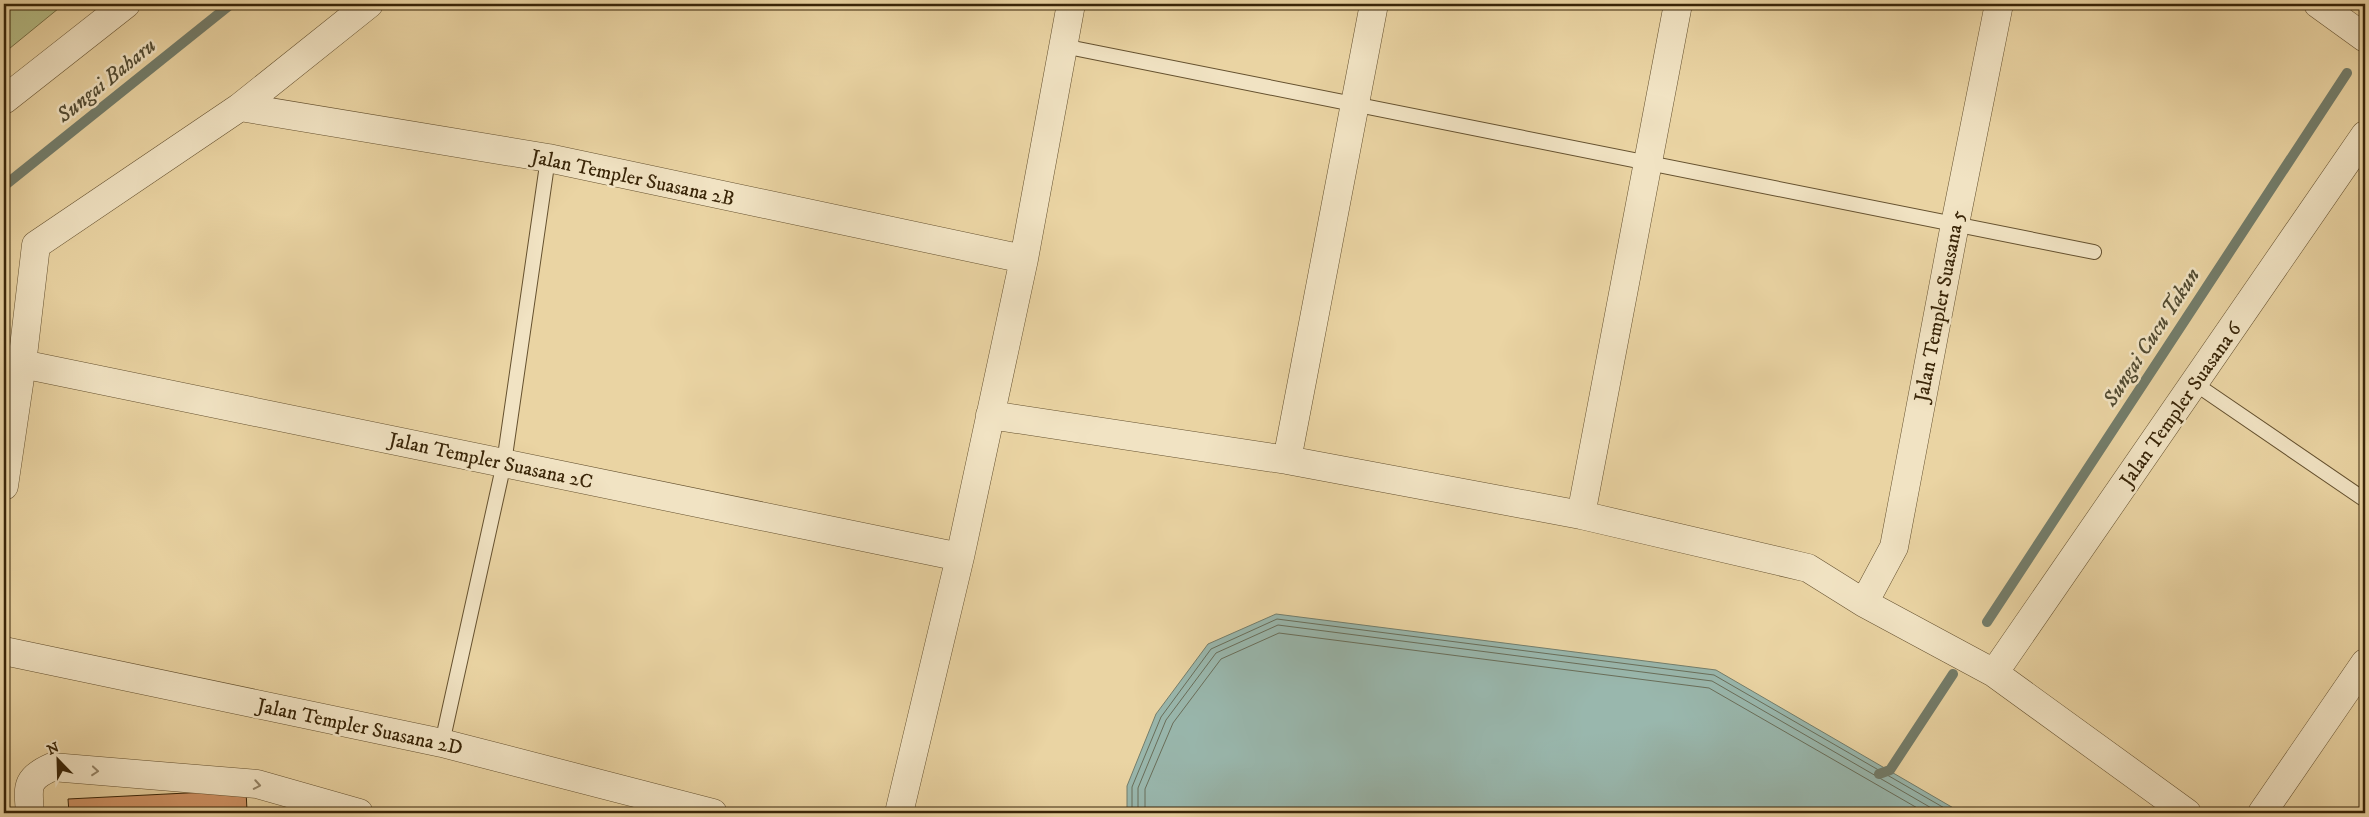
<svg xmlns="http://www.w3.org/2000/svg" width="2369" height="817" viewBox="0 0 2369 817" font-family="'IM FELL DW Pica',serif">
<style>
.green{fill:#b6bd86;stroke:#787147}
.water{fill:#99b7ad;stroke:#737d6b}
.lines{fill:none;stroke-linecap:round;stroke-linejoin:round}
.shore{stroke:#696e5a;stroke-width:1}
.stream{stroke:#737d6b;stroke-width:10}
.building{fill:#cf9365;stroke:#392508}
.service-casing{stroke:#65512f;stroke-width:16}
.minor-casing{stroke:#65512f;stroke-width:29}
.service{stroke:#f1e3c3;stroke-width:14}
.minor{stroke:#f1e3c3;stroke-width:28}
.oneway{stroke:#958466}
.labels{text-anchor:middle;stroke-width:5;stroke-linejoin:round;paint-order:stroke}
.street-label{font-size:20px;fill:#392508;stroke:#f1e3c3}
.water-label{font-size:21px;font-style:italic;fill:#514a31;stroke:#f1e3c3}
</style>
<rect width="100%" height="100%" fill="#ead4a3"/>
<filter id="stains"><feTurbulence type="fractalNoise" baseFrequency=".004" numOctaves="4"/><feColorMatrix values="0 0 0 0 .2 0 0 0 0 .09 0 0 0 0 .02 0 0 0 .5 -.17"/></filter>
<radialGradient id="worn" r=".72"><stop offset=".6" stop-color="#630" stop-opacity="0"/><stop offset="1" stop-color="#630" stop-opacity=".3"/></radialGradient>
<path class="green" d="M4,4H64L4,53Z"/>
<path class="water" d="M1276,614L1716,670L1962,813H1127V786L1156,714L1208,644Z"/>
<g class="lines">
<path class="shore" d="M1132,813V787L1161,717L1211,649L1277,619L1714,675L1953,813
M1138,813V788L1166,720L1216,653L1278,625L1712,681L1940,813
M1145,813V789L1173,723L1221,659L1279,633L1709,688L1926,813"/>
<path class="stream" d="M4,186L231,4
M1987,622L2347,73
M1879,774L1890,770L1953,674"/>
</g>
<path class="building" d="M246,790L247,811L328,806L329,813H69L68,799Z"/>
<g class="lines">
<defs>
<path id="service" d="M1063,46L2094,252
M2194,383L2365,500
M442,743L504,463L548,158"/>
<path id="minor" d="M2318,4L2365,38
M4,100L126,4
M240,107L548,158L1024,259
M22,364L960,557
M990,415L1287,460L1581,515L1808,568L1864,603L1994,673L2187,813
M1287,460L1374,4
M4,486L22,364L36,245L240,107L369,4
M1581,515L1678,4
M1864,603L1894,547L1955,224L1999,4
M4,651L442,743L713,813
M1994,673L2365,135
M30,813C28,787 25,779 52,767L257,784L359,813
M899,813L960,557L1024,259L1071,4
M2262,813L2365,663"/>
</defs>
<use href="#service" class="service-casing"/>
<use href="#minor" class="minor-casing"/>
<use href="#service" class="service"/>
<use href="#minor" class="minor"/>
</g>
<defs><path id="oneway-chevron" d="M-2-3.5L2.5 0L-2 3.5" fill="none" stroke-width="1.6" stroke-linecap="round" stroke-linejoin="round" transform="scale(1.25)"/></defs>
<g class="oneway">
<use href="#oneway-chevron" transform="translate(95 771) rotate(5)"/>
<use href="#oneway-chevron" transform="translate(257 785) rotate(10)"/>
</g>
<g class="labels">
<g class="street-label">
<text transform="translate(633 177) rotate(12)" y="7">Jalan Templer Suasana 2B</text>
<text transform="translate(1939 306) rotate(-79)" y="7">Jalan Templer Suasana 5</text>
<text transform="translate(2180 404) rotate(-55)" y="7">Jalan Templer Suasana 6</text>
<text transform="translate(491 460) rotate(12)" y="7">Jalan Templer Suasana 2C</text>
<text transform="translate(360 726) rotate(12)" y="7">Jalan Templer Suasana 2D</text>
</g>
<g class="water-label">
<text transform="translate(106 80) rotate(-39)" y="7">Sungai Baharu</text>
<text transform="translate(2151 337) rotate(-57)" y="7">Sungai Cucu Takun</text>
</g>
</g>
<rect width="2369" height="817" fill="none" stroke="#ead4a3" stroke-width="20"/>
<rect x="5" y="5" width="2359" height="807" fill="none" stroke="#392508" stroke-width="2.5"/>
<rect x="10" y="10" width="2349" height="797" fill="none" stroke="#392508"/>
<g transform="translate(58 760) rotate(337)" stroke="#f1e3c3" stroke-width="4" paint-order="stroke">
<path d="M0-4L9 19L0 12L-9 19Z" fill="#392508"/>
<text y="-8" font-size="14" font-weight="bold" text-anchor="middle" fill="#392508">N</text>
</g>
<rect width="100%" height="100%" filter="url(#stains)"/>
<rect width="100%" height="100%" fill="url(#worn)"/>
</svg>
